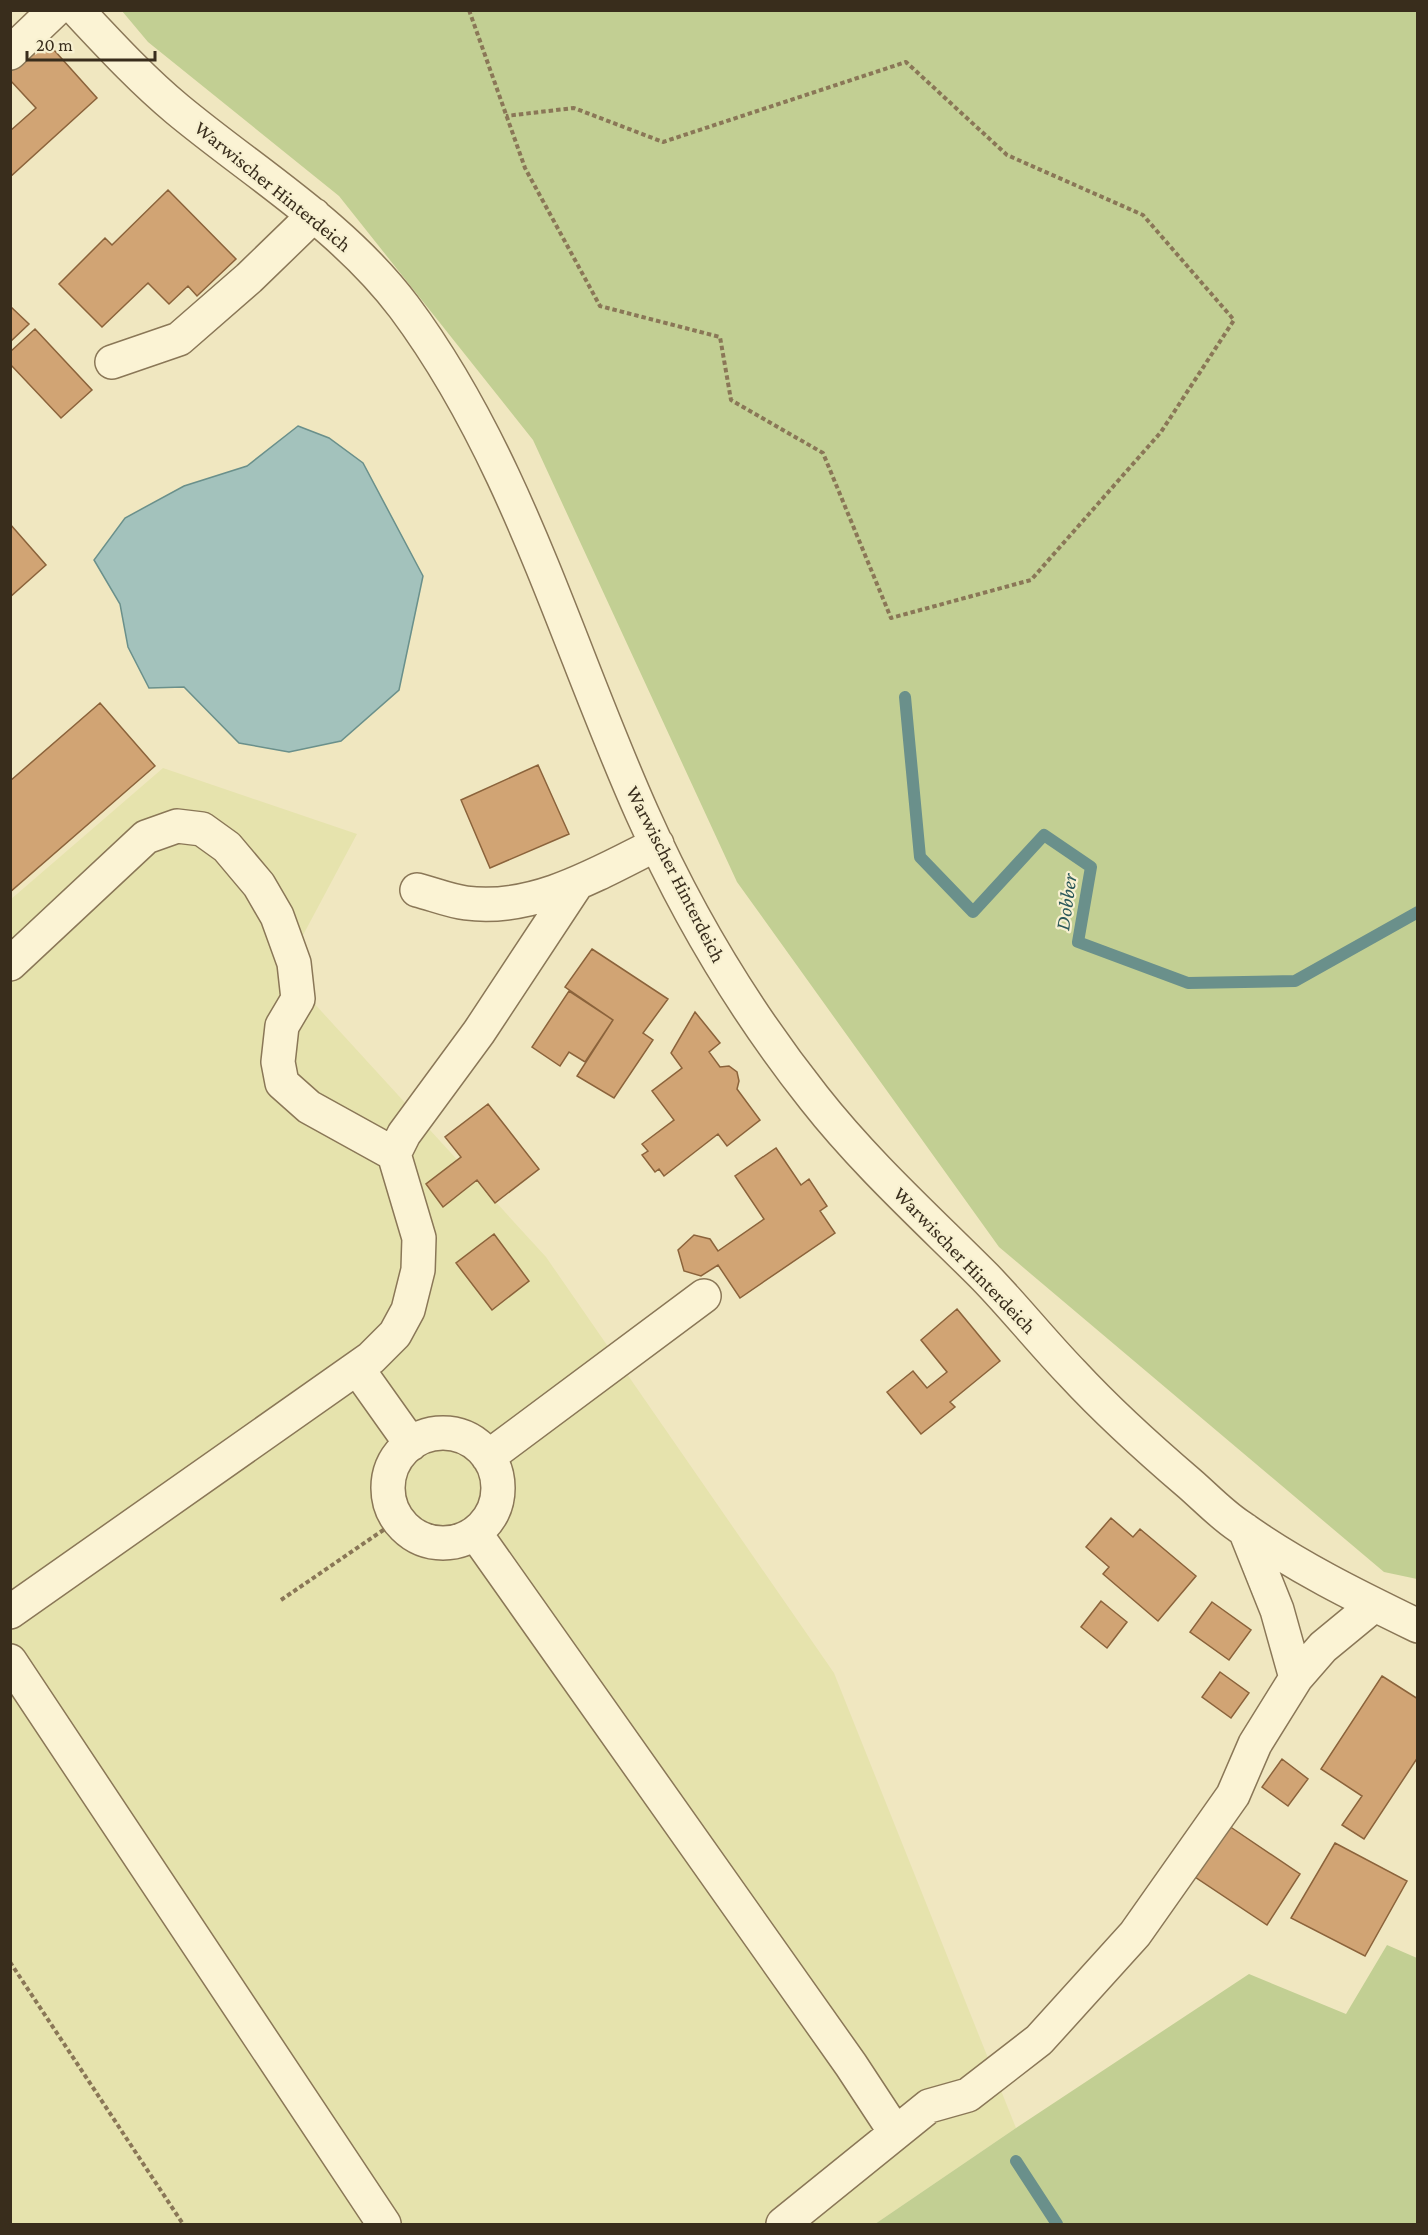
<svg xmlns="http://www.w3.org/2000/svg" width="1428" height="2235" viewBox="0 0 1428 2235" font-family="'Crimson Pro',serif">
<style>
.farmland{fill:#e6e3ad}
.green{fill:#c2cf93}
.water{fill:#a3c2bc;stroke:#6a908b;stroke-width:1.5}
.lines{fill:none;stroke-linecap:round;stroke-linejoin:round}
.stream{stroke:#6a908b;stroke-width:12}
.building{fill:#d1a474;stroke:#8b633b;stroke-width:1.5}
.minor-casing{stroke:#8a7757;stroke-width:36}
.path{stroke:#8a7757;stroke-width:4;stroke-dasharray:4.5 3;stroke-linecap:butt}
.minor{stroke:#fbf3d4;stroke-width:33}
.labels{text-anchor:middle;stroke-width:4.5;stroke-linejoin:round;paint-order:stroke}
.street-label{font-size:20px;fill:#392d1c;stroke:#f7f0d0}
.water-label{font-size:21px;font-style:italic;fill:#2b585a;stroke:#f7f0d0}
</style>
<rect width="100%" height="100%" fill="#f0e7c0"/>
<path class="farmland" d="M163,768L357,834L278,982L312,1001L546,1257L834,1673L1016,2128L875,2224H11L10,900Z"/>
<path class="green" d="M122,11H1417V1579L1384,1572L999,1247L737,882L533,440L339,196L148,42Z
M1387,1945L1417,1958V2224H875L1016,2128L1249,1974L1346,2014Z"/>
<path class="water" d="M298,426L329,438L363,463L423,576L399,690L341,741L289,752L239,743L184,687L149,688L128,647L120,604L94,560L125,518L184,486L247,466Z"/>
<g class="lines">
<path class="stream" d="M905,697L920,857L973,912L1044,835L1091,867L1078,942L1188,983L1295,981L1418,912
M1016,2161L1057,2224"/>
</g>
<path class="building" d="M45,40L97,98L10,177V131L36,108L10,80V72Z
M168,190L236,259L197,296L188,286L169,304L148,283L102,327L59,284L105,238L112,245Z
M10,306L29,324L10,342Z
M35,329L92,390L61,418L10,364V352Z
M10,524L46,565L10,597Z
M100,703L155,766L10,892V781Z
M538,765L569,834L490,868L461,800Z
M592,949L668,999L643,1033L653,1040L614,1098L577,1076L613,1020L565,987Z
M569,991L613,1020L585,1062L569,1052L560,1066L532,1047Z
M695,1012L720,1043L709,1052L720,1067L729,1066L737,1072L739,1081L737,1089L760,1120L727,1146L718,1134L664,1176L659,1169L655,1172L642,1155L648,1151L642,1144L674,1120L652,1091L682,1068L671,1053Z
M488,1104L539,1169L495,1203L477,1180L443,1207L426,1184L461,1157L445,1137Z
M776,1148L801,1185L809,1179L827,1206L820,1211L835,1233L740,1298L718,1265L701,1276L684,1271L678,1250L694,1235L710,1239L718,1251L764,1219L735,1176Z
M494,1234L529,1281L492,1310L456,1263Z
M957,1309L1000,1361L950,1402L955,1407L921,1434L887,1392L913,1371L927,1388L947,1372L921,1340Z
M1111,1518L1133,1537L1140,1529L1196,1576L1158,1621L1103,1574L1109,1567L1086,1547Z
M1101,1601L1127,1622L1107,1648L1081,1627Z
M1212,1602L1251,1630L1229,1660L1190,1632Z
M1220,1672L1249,1693L1231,1718L1202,1697Z
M1382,1676L1418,1699V1757L1364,1839L1342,1825L1362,1796L1321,1769Z
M1282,1759L1308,1779L1288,1806L1262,1787Z
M1229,1826L1300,1874L1267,1925L1195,1877Z
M1335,1843L1407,1881L1365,1956L1291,1918Z"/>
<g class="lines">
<defs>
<path id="minor" d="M77,10C109,44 141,79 177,109C254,173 342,225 404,307C516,457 566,643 642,813C687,914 745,1011 814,1098C865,1163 927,1219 985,1277C1015,1308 1042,1342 1072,1373C1109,1413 1149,1449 1190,1484C1206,1498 1221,1514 1239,1526C1295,1566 1356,1596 1418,1626
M10,53L55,10
M112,362L179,339L249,278L314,215
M417,890C433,894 450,901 466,903C534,912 599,873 657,844
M10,964L146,837L177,826L202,829L227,847L259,885L277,916L294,963L298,999L282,1026L278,1062L282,1083L309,1107L394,1154
M357,1368L411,1444
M388 1488a55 55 0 1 1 110 0a55 55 0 1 1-110 0Z
M488,1457L704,1296
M1245,1530L1277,1610L1296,1678
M475,1533L851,2065L895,2132
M10,1612L371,1358L395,1334L408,1310L418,1270L419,1238L394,1154L404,1134L479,1032L576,885
M10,1661L384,2224
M783,2224L929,2106L968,2095L1039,2040L1135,1934L1233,1795L1255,1744L1296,1678L1323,1647L1374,1605"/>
</defs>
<use href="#minor" class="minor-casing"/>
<path class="path" d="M469,10L525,168L600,306L720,337L731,400L823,453L891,618L1031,580L1161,432L1234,320L1143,215L1007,155L906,62L663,142L574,108L506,116
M281,1600L398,1520
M10,1962L183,2224"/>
<use href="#minor" class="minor"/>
</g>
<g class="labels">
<g class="street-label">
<text transform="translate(273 186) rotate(39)" y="7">Warwischer Hinterdeich</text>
<text transform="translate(676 874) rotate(63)" y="7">Warwischer Hinterdeich</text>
<text transform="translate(965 1260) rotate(46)" y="7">Warwischer Hinterdeich</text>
</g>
<g class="water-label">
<text transform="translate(1066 902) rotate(-82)" y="7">Dobber</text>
</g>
</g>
<rect width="1428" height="2235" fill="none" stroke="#392d1c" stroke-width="24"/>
<path d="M27 51v9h128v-9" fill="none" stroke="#392d1c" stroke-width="3"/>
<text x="36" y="51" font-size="18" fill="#392d1c" stroke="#f7f0d0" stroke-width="4.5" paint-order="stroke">20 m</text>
</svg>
